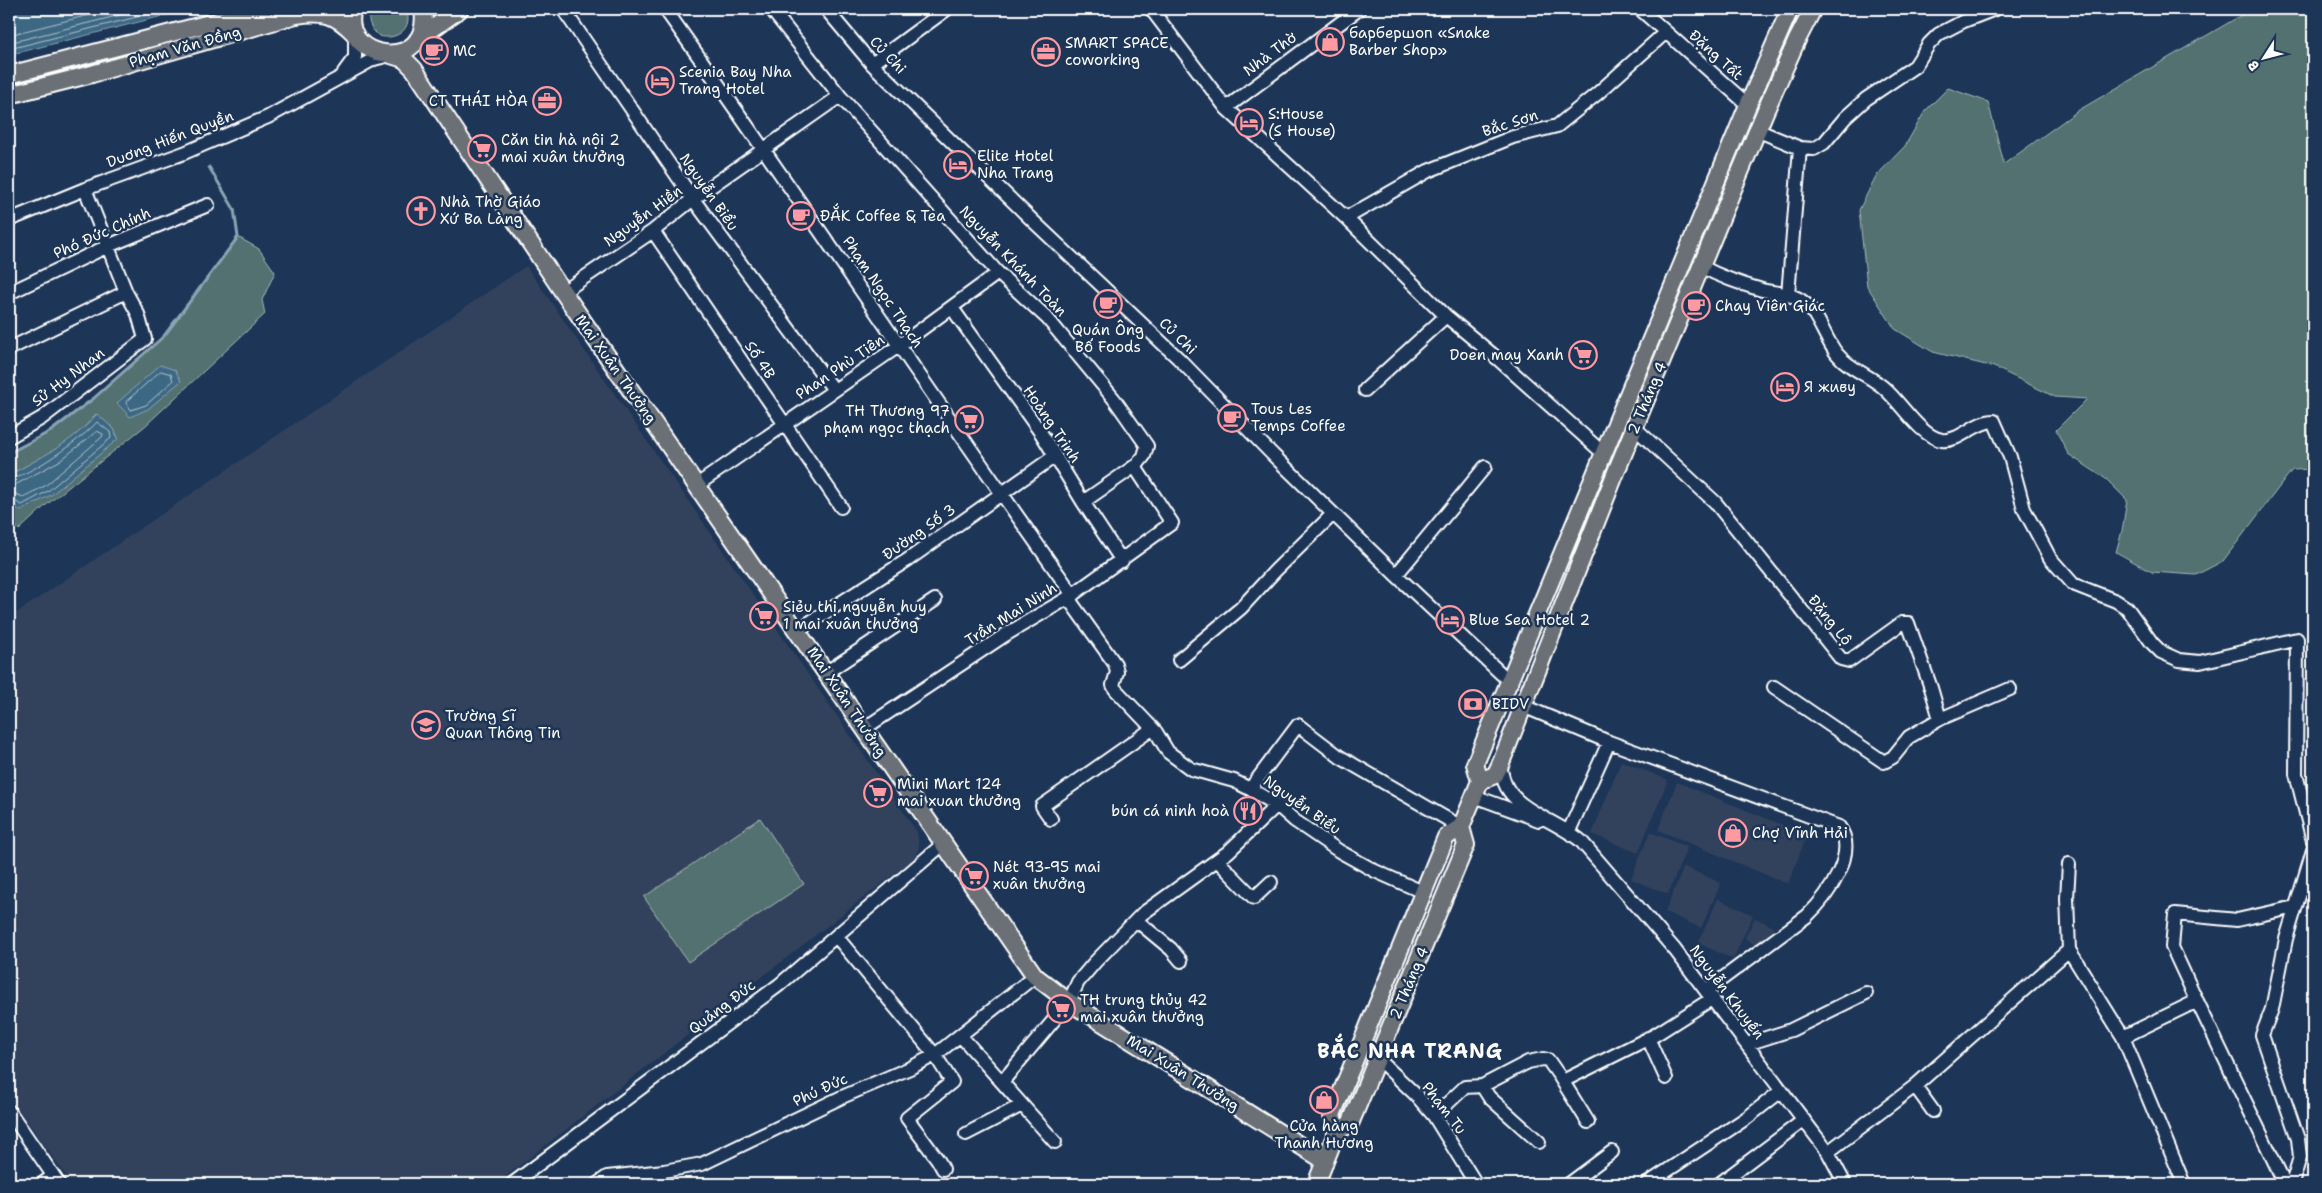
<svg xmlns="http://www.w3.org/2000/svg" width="2322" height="1193" viewBox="0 0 2322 1193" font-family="'Shantell Sans',sans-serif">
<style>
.built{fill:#32435d}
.green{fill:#53716f;stroke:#a9b8b7}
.water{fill:#3e6884;stroke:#8ba4b5}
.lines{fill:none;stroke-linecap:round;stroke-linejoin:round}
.shore{stroke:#b2c3ce;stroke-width:1}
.stream{stroke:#8ba4b5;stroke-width:3}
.minor-casing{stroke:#fff;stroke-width:16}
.major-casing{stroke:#fff;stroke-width:20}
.minor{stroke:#1d3557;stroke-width:12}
.major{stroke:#6b7074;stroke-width:16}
.labels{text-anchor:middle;stroke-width:5;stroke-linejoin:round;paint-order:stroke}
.poi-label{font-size:15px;fill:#fff;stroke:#1d3557;text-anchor:start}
.street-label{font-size:15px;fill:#fff;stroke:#1d3557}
.district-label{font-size:20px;font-weight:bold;letter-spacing:1px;fill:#fff;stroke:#1d3557}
</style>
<rect width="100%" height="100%" fill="#1d3557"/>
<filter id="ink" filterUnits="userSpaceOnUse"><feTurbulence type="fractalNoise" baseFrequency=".02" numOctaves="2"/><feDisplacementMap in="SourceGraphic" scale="10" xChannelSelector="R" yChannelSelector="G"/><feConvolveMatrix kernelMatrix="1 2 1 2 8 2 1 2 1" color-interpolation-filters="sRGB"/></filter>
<g filter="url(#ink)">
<path class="built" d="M526,266L917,832L919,847L916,857L496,1184H72L9,1096V618Z
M1621,761L1668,780L1638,853L1592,834Z
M1677,782L1807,835L1788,884L1658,830Z
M1650,832L1687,847L1668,894L1631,879Z
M1684,867L1721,883L1701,928L1665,912Z
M1718,899L1753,915L1733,959L1698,943Z
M1755,918L1774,927L1760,948L1745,938Z"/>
<path class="green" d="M371,9H406C414,28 397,41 379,36C370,28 366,20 371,9Z
M2252,9H2313V469L2292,470L2223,561L2196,575L2152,572L2116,552L2122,531L2127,500L2106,479L2068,454L2056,430L2087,399L2055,397L1994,367L1933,352L1895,329L1867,286L1859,210L1876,176L1905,146L1925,111L1948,88L1988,102L2004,164L2079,110Z
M238,237L259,249L275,272L262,300L265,314L145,426L45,506L19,530L9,518V501L20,511L83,468L118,438L114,429L96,414C74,443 40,458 9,475V453L51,431L94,398L164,336Z
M760,818L804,884L688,962L644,897Z"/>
<path class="water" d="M9,9H190L9,55Z
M160,365L175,370L181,381L148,409L130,417L117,403Z
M97,414L114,429L118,439L51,495L20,511L9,501V475C40,458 74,442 97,414Z"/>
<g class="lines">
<path class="shore" d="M9,35L113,9
M9,43L144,9
M9,49L169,9
M161,371L171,374L173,381L146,405L131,410L126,402Z
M9,479C28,477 83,438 97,422L110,432L111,438L48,491L22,505L9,498
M9,486L15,485L61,460L97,431L103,434L102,437L45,486L23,497L9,491"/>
<path class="stream" d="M9,453L51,431L94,398L164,336L238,237L234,209L209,167"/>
<defs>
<path id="minor" d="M563,9L693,199L834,390
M665,9C803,203 935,401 1073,595
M771,9L840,96L998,273L1047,318L1114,399L1147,446L1144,456L1135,467L1172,523L1068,598L1005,635L865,728
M826,9L872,64L1032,220L1178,358L1273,455L1396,575L1511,683
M1151,9L1226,108L1346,218L1446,316L1498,359L1603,453
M1640,9L1748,105
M872,64L947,9
M344,72L355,57V34
M1226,108L1359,9
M1759,131L1800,148L1814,149L1824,143L1845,118L1866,99L1915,66L1929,44L1939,34L1964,21L1995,9
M1346,218L1428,171L1513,137L1557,126L1598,93L1666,32
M9,220L85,189L184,153L268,117L374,59L390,55
M653,231L841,507
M1702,267C1721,277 1741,284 1762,290C1775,293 1791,293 1802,301C1819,313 1824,338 1837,354C1850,370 1872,376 1886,390C1901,403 1921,437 1942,440C1960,442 1975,421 1994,421L2010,457L2024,509L2050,558L2073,584L2116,601L2127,608L2152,643L2161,652L2179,660L2200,662L2297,639L2296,774L2313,841
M563,292L653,231L693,199L840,96
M9,293L108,246L208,205
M1788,295L1800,148
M952,308L1041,433L1083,502L1122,561
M9,349L126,292
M1365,390L1446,316
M1635,428L1715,502L1841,659L1849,661L1902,623H1908L1931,688L1940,719L1909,737L1893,757L1884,762L1774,687
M9,437L42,418L145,339L138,314L126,292L85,189
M697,485L900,345L998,273
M1083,502L1135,466
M1396,575L1485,467
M1068,598L1115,664L1117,672L1113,685L1115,689L1156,732L1168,752L1191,769L1234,781L1250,789L1277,805L1295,821L1339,851L1375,871L1425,893
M798,630L909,559L1055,456
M1179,660L1241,608L1275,571L1333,514
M827,672L935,600
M1523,706L1609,742
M1940,719L2010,689
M1500,765C1502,774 1503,783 1509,791C1523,812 1561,824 1581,841L1675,950L1828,1152L1845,1184
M1250,789L1298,725L1340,757L1461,827
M1474,796L1539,820
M1051,819L1042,806L1152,729
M1569,831L1609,742L1839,827C1859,853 1827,897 1807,916L1707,990
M1217,860L1254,898L1271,882
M1136,920L1171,949L1181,961
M836,936L935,1055L952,1082L907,1118L938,1160L943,1169
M2069,950L2067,898L2069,864
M2197,1001L2172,947L2175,914L2237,920L2295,907
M960,1035L1055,1142
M2123,1037L2184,1184
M1648,1038L1666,1078
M1747,1044L1791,1030L1866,993
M1377,1058L1416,1095L1434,1116L1476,1184
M1563,1081L1655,1035L1713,998
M1002,1082L1069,1002L1078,982L1095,962L1142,914L1228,852L1277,805
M1482,1086L1489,1097L1539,1142
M1915,1086L1933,1111
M9,1111L59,1184
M1434,1116L1465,1087L1482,1086L1528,1062L1543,1059L1548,1060L1560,1077L1588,1122
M966,1134L1022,1105
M1828,1152L1915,1086L2069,950L2123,1037L2197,1001L2285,1184
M42,1184L53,1176
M512,1184L779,985L943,844
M597,1184L607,1177L664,1171L702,1164L842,1097L910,1068L935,1055L1035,976
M1569,1184L1612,1152
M1647,1184L1748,1117L1781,1091
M1719,1184L1804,1120
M2292,1184L2300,1157L2298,1139L2262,1035L2272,1009L2286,939L2313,850"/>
<path id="major" d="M353,9C337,61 433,75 423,9
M418,39L460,9
M391,55L404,59L414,69L563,292L1035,976L1069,1002L1325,1161
M9,75L264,9
M9,95L92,74L296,15C325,11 335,14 355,34
M1480,781L1495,775L1500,765L1618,467L1765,112L1797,40L1813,9
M1337,1131L1350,1124L1466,845L1461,827
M1316,1184L1337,1131L1332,1115L1446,837L1461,827L1474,796L1480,781L1475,764L1748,105L1790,9"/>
</defs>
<use href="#minor" class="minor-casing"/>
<use href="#major" class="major-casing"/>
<use href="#minor" class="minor"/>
<use href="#major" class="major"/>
</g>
</g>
<defs>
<symbol id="shop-ring" viewBox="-11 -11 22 22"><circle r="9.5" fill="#1d3557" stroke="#ff9aa2" stroke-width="1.5"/><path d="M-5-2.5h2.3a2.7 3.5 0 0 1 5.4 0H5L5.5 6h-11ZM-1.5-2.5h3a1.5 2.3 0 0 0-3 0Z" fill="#ff9aa2"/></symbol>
<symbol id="cafe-ring" viewBox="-11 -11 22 22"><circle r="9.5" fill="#1d3557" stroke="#ff9aa2" stroke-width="1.5"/><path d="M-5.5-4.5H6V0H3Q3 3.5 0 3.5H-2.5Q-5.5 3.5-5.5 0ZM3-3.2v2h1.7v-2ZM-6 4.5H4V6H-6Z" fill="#ff9aa2"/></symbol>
<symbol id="office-ring" viewBox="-11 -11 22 22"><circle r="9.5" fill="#1d3557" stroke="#ff9aa2" stroke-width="1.5"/><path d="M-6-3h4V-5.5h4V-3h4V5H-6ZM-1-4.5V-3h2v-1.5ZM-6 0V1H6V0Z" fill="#ff9aa2"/></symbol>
<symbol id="hotel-ring" viewBox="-11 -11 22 22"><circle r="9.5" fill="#1d3557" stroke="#ff9aa2" stroke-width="1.5"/><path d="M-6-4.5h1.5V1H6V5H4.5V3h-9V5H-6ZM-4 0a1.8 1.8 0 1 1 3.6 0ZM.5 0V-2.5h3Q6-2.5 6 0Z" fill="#ff9aa2"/></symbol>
<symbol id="supermarket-ring" viewBox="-11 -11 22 22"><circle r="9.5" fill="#1d3557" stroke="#ff9aa2" stroke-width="1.5"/><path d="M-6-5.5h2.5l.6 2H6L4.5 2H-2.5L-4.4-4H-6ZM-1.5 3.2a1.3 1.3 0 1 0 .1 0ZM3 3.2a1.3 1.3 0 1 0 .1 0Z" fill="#ff9aa2"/></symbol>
<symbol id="church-ring" viewBox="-11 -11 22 22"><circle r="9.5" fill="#1d3557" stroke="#ff9aa2" stroke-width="1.5"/><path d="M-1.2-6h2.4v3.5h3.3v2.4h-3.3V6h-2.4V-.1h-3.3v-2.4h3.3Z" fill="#ff9aa2"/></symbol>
<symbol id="bank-ring" viewBox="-11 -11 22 22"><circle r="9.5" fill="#1d3557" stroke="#ff9aa2" stroke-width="1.5"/><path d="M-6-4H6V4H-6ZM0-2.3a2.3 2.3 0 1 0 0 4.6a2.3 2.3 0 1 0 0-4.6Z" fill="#ff9aa2"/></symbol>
<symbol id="university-ring" viewBox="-11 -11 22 22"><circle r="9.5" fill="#1d3557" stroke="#ff9aa2" stroke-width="1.5"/><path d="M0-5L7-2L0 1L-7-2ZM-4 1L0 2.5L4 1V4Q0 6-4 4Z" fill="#ff9aa2"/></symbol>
<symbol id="restaurant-ring" viewBox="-11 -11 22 22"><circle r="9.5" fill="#1d3557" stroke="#ff9aa2" stroke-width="1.5"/><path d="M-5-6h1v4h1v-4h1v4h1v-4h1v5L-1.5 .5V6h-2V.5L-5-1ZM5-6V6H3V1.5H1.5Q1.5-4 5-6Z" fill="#ff9aa2"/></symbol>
</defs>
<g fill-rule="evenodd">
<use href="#shop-ring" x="1314" y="26" width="32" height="32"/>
<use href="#cafe-ring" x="418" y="35" width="32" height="32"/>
<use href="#office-ring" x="1030" y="36" width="32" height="32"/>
<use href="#hotel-ring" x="644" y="65" width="32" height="32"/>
<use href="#office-ring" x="531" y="85" width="32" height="32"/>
<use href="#hotel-ring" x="1233" y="107" width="32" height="32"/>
<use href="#supermarket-ring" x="466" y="133" width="32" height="32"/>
<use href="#hotel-ring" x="942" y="149" width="32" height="32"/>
<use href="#church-ring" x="405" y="195" width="32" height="32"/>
<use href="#cafe-ring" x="785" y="200" width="32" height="32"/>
<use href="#cafe-ring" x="1092" y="288" width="32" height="32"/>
<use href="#cafe-ring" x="1680" y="290" width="32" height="32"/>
<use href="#supermarket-ring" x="1567" y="339" width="32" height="32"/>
<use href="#hotel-ring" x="1769" y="371" width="32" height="32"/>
<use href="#cafe-ring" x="1216" y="402" width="32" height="32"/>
<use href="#supermarket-ring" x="953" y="404" width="32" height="32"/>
<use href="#supermarket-ring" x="748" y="600" width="32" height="32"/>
<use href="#hotel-ring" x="1434" y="604" width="32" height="32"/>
<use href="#bank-ring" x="1457" y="688" width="32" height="32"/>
<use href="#university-ring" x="410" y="709" width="32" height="32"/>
<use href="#supermarket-ring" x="862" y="777" width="32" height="32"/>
<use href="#restaurant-ring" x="1232" y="795" width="32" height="32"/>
<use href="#shop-ring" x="1717" y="817" width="32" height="32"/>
<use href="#supermarket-ring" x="958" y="860" width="32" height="32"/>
<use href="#supermarket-ring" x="1045" y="993" width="32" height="32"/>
<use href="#shop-ring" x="1308" y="1084" width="32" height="32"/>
</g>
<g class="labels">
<g class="poi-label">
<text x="1349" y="38">барбершоп «Snake<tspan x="1349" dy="17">Barber Shop»</tspan></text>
<text x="1065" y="48">SMART SPACE<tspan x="1065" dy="17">coworking</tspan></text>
<text x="453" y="56">MC</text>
<text x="679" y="77">Scenia Bay Nha<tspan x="679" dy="17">Trang Hotel</tspan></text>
<text x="528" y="106" text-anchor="end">CT THÁI HÒA</text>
<text x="1268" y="119">S:House<tspan x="1268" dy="17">(S House)</tspan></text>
<text x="501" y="145">Căn tin hà nội 2<tspan x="501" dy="17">mai xuân thưởng</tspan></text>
<text x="977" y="161">Elite Hotel<tspan x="977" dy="17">Nha Trang</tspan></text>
<text x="440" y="207">Nhà Thờ Giáo<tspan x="440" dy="17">Xứ Ba Làng</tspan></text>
<text x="820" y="221">ĐẮK Coffee &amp; Tea</text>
<text x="1715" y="311">Chay Viên Giác</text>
<text x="1108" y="335" text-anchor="middle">Quán Ông<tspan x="1108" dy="17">Bố Foods</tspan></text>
<text x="1564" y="360" text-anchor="end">Doen may Xanh</text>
<text x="1804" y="392">Я живу</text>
<text x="1251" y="414">Tous Les<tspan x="1251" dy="17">Temps Coffee</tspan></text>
<text x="950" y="416" text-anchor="end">TH Thương 97<tspan x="950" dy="17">phạm ngọc thạch</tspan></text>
<text x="783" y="612">Siẻu thị nguyễn huy<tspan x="783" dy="17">1 mai xuân thưởng</tspan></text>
<text x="1469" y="625">Blue Sea Hotel 2</text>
<text x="1492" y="709">BIDV</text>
<text x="445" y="721">Trường Sĩ<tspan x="445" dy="17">Quan Thông Tin</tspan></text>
<text x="897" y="789">Mini Mart 124<tspan x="897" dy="17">mai xuan thưởng</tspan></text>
<text x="1229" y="816" text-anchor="end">bún cá ninh hoà</text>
<text x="1752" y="838">Chợ Vĩnh Hải</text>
<text x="993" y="872">Nét 93-95 mai<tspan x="993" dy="17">xuân thưởng</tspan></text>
<text x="1080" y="1005">TH trung thủy 42<tspan x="1080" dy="17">mai xuân thưởng</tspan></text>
<text x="1324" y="1131" text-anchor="middle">Cửa hàng<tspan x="1324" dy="17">Thanh Hương</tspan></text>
</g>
<g class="street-label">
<text transform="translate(185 47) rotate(-16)" y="5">Phạm Văn Đồng</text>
<text transform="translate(1270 54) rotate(-37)" y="5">Nhà Thờ</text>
<text transform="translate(888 55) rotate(47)" y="5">Củ Chi</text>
<text transform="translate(1716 55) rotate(42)" y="5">Đặng Tất</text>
<text transform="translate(1510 123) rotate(-18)" y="5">Bắc Sơn</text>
<text transform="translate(170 139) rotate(-21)" y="5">Duơng Hiến Quyền</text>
<text transform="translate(709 192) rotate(55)" y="5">Nguyễn Biểu</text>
<text transform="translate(643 216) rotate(-36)" y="5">Nguyễn Hiền</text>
<text transform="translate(102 233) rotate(-24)" y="5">Phó Đức Chính</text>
<text transform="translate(1013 261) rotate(46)" y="5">Nguyễn Khánh Toàn</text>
<text transform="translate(883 292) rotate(56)" y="5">Phạm Ngọc Thạch</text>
<text transform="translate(1178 336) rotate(44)" y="5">Củ Chi</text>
<text transform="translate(760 360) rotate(56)" y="5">Số 4B</text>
<text transform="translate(840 367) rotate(-34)" y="5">Phan Phù Tiên</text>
<text transform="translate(616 369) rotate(55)" y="5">Mai Xuân Thưởng</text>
<text transform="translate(68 377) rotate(-37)" y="5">Sử Hy Nhan</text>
<text transform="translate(1647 398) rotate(-67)" y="5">2 Tháng 4</text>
<text transform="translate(1052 424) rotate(56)" y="5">Hoàng Trinh</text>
<text transform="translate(919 532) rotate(-35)" y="5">Đường Số 3</text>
<text transform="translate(1011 614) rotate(-32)" y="5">Trần Mai Ninh</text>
<text transform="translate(1830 620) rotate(51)" y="5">Đặng Lộ</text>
<text transform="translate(847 702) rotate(56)" y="5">Mai Xuân Thưởng</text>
<text transform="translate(1302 805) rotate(35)" y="5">Nguyễn Biểu</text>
<text transform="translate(1409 983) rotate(-67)" y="5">2 Tháng 4</text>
<text transform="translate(1727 992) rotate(53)" y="5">Nguyễn Khuyến</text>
<text transform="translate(722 1007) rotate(-37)" y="5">Quảng Đức</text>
<text transform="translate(1183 1073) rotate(32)" y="5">Mai Xuân Thưởng</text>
<text transform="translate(820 1090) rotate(-25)" y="5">Phú Đức</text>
<text transform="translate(1444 1108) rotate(52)" y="5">Phạm Tu</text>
</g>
<g class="district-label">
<text x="1410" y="1058">BẮC NHA TRANG</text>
</g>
</g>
<rect width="2322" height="1193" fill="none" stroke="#1d3557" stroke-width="30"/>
<rect x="15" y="15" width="2292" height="1163" fill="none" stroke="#fff" stroke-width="2" filter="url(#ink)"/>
<g transform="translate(2264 58) rotate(234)" stroke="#1d3557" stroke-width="4" paint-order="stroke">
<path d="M0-4L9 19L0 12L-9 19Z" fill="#ffffff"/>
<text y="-8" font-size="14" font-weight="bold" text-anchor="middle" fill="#ffffff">B</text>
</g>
</svg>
